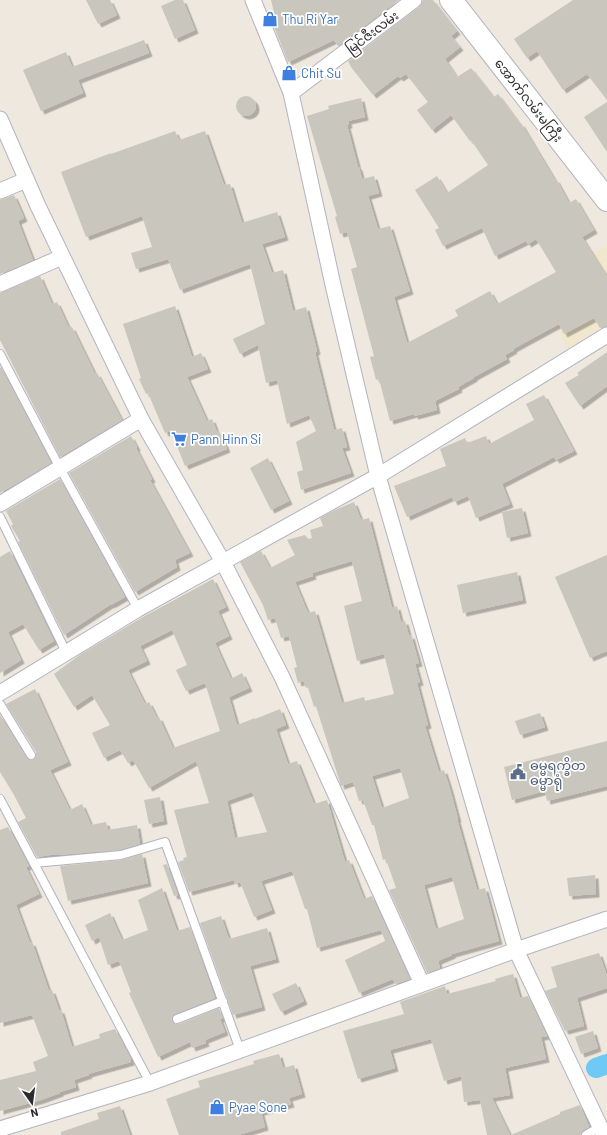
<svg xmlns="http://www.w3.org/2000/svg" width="607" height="1135" viewBox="0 0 607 1135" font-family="Barlow,'Noto Sans Myanmar',sans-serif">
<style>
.education{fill:#f0e7cd}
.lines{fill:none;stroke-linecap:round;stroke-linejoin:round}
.canal{stroke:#6ecaf4;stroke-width:20}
.building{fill:#c9c6bd;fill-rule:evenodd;filter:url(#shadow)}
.service-casing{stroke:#b2b4c0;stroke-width:10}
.minor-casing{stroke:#b2b4c0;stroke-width:17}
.secondary-casing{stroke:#b2b4c0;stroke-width:24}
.service{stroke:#fff;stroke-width:8}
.minor{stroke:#fff;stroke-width:15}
.secondary{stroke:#fff;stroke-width:22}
.labels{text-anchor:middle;stroke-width:3.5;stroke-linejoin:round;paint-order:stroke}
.shop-label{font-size:13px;fill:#366cbe;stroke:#fff;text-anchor:start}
.street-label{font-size:13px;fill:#2c2c2c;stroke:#fff}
.service-label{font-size:13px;fill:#4e5e75;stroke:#fff;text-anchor:start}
</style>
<defs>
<filter id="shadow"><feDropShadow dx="3.5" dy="3.5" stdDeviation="0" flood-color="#0004"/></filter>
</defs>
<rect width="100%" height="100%" fill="#eee8de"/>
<path class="education" d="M607,246V323L568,349L534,285Z"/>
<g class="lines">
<path class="canal" d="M596,1068L607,1064"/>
</g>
<path class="building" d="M86,0H110L117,15L98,24Z
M175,0H183L195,30L175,39L161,6Z
M271,0H399L338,46L334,40L288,62L269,14L274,12Z
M423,0H433L457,31L451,36L460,47L445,59L457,77L471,68L494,97L498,94L520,124L521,123L555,180L556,179L569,203L576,199L594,230L582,237L607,277V326L600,328L594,318L564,334L559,324L513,349L514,350L505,355L507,359L474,377V378L458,387L459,389L435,401L437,410L415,416L414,414L390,421L379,379L376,380L370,357L374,356L351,269L357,267L347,232L340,234L335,217L337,216L307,116L329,109L328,106L361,98L365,117L348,121L349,125H347L358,167H359L362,179L374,176L379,193L368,196L378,229L390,226L410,291L394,297L407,343L458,316L455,310L490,291L497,304L556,272L536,239L528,244L526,241L495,256L482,228L443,246L435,230L439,228L415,190L437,176L447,193L488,165L471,140L470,141L451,115L432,130L417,110L428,102L406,74L400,78L398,76L373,95L351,67L348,61L419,7Z
M573,0H607V100L587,74L563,90L537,51L527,58L514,39Z
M144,40L149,53L78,80L83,93L41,111L23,70L66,52L72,67Z
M236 106a10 10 0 1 1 20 0a10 10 0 1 1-20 0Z
M607,102V152L584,117Z
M175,131L179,140L205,131L224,185L230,184L242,223L277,212L285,237L262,244L272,273L283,270L293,311L306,307L317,351L315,352L334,430L342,428L347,447L342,448L351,473L301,490L297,472L303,470L296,442L316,431L309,415L287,424L277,380L266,383L258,345L240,354L233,339L265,324L250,264L180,290L168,259L136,269L131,253L152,247L142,216L86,237L61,172L111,153V154Z
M14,195L24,218L18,221L33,260L0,274V200Z
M40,276L52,304L57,302L69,328L72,327L95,374L97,373L122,420L60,457L0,340V293Z
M175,306L192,357L201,353L208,369L187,377L207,421L212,419L217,432L219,431L227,449L185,466L171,431L165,433L148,393L146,394L139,379L141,378L123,324Z
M607,352V386L580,406L565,383L579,375L577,373Z
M1,367L51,463L0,493V368Z
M544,395L574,451L556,460L554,457L502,484L510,504L476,518L468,496L454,502L452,497L407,517L394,486L446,466L440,449L465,438L467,443L486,436L489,444L534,420L526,404Z
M131,436L137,447L136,448L152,479L150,480L190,553L175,560L177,567L135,592L69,473Z
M268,458L289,501L271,510L250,468Z
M60,479L125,597L111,605V604L64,635L18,542L20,541L11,526L13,524L6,511Z
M354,502L361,520L369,518L392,608L397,606L401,622L405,621L409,636L411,635L419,663L415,664L420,682L417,683L428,725L425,726L439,772L444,770L450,789L458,819H457L477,890L485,888L499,941L452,954V955L438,961L440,968L427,973L389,890L396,888L386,859L383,860L374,825H372L363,800L359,801L353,782L341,786L316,706L314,707L308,687L306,688L304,681L298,683L294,668L297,667L289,636L281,638L275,618L268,620L263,605L240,562L261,551L270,568L295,555L287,540L305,535L308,539L312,538L310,530L323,526L320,518L335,510ZM352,561L362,601L344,606L357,661L384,654L394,694L365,701L364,697L342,703L315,611L308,613L295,582L313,576L312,573ZM400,768L409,798L382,808L372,776ZM452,877L464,919L436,929L424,885Z
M522,508L528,533L507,538L502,512Z
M10,551L54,641L39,650L23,624L8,632L21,660L0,673V557Z
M607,555V651L590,658L555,577Z
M517,572L523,600L463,613L457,585Z
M213,579L226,607L218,611L229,636L215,643L231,679L242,673L249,688L229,697L237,725L255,718V719L280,709L286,725L276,729L288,764L297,761L314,804L327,800L345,862L349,860L364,899L372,896L410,979L395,984L393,979L359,993L345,960L385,941L381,930L317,948L307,909H305L292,871L261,881L272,910L254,917L240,882L235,884L234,880L189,892L178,862L184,860L183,858L187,857L174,810L209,803L196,761L149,788L133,760L128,763L120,750L104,758L92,733L110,725L92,695L74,707L54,674L81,654L143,617ZM172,630L187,665L176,670L186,691L205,683L220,731L173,748L159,717L157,718L149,702L145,704L128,670L147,661L140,646ZM252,792L267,832L235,838L227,801Z
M35,689L68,762L50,770L70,810L82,804L91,825L106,822L108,830L137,825L140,844L120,850L57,855V854L37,857L18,822L26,818L14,795L0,772V715L27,758L32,760L36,757V752L6,704Z
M540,713L545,727L520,735L515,721Z
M607,741V786L547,801L545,791L512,800L504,767Z
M160,797L164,821L149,824L144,800Z
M8,827L29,866L26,867L39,894L16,905L30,943L32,942L49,991L52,990L59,1010H61L72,1047L100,1038L99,1034L115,1029L130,1057L131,1062L88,1074L89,1075L74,1080L76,1087L60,1092V1093L41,1100L0,1111V1080L36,1071L33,1062L48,1056L32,1015L0,1023V830Z
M142,854L148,883L68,901L60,866L122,860Z
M167,864L178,895L174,896L163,865Z
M595,875L596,894L569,896L567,878Z
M162,888L177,931L190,927L215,998L175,1014L172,1018V1021L176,1024H179L219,1008L223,1018L220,1019L225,1032L205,1040L206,1043L192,1048L190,1042L158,1057L129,993L131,992L119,961L108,965L99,937L92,941L85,925L110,913L122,940L148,930L138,900Z
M221,916L229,939L267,928L276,959L250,966L262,1007L233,1015L200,923Z
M599,953L607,976V988L577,998L584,1026L565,1031L545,991L557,987L551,967Z
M513,974L520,998L528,996L547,1036L541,1037L546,1059L505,1068L510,1095L492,1098L510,1135H487L480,1100L464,1102L461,1076L444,1081L431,1039L390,1050L395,1068L358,1079L343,1031L404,1014L400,1002L445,986L447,994L496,981L495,979Z
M296,983L304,1001L281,1012L272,994Z
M593,1031L598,1048L581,1054L575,1037Z
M279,1054L283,1068L294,1065L302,1094L289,1098L291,1104L261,1112L265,1127L238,1135H179L166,1099L200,1087L198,1081L254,1064L253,1061Z
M580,1105L589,1127L583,1130L581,1135H511L560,1114V1112Z
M120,1106L130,1135H61V1132L99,1119L97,1113Z"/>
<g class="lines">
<defs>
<path id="service" d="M0,354L60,468L138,609
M0,517L66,652
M0,704L31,755
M0,799L150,1083
M34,863L121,855L165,842L240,1050
M177,1019L223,1001
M586,1135L600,1127"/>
<path id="minor" d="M253,0L291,93L333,285L378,476L516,950L604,1135
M291,93L414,0
M0,119L38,206L141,419L223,562L282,677L422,984
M0,191L26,180
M0,284L62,257
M0,504L141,419
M0,693L138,609L378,476L607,335
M0,1129L150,1083L516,950L607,919"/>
<path id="secondary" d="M451,0L607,200"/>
</defs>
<use href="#service" class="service-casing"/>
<use href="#minor" class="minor-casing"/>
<use href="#secondary" class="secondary-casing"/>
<use href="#service" class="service"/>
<use href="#minor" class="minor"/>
<use href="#secondary" class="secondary"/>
</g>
<defs>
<symbol id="shop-bare" viewBox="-9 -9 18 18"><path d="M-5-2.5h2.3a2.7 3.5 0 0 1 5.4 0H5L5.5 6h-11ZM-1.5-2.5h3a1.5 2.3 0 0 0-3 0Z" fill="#3f7fe0" stroke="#fff" stroke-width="2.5" paint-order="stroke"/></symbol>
<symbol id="supermarket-bare" viewBox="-9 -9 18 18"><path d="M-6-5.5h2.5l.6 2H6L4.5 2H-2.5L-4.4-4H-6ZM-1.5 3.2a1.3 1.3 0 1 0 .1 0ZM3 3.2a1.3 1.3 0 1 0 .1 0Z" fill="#3f7fe0" stroke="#fff" stroke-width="2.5" paint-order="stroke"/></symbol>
<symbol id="civic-bare" viewBox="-9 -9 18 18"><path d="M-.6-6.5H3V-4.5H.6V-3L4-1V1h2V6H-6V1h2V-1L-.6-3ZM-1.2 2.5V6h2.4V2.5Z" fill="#5c6f8a" stroke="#fff" stroke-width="2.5" paint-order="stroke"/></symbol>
</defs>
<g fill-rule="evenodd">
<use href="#shop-bare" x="259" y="8" width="22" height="22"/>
<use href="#shop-bare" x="278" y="62" width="22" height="22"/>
<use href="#supermarket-bare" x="168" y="428" width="22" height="22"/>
<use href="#civic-bare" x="507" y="761" width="22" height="22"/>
<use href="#shop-bare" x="206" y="1096" width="22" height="22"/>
</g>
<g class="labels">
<g class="shop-label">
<text x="282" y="24">Thu Ri Yar</text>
<text x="301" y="78">Chit Su</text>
<text x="191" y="444">Pann Hinn Si</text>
<text x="229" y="1112">Pyae Sone</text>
</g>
<g class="street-label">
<text transform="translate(372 32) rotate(-37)" y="5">မြင်ဇီးလမ်း</text>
<text transform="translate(529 100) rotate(52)" y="5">အောက်လမ်းမကြီး</text>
</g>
<g class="service-label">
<text x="530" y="770">ဓမ္မရက္ခိတ<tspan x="530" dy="15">ဓမ္မာရုံ</tspan></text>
</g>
</g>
<g transform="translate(32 1103) rotate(166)" stroke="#ffffff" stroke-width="3" paint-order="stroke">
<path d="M0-3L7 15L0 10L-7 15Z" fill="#2c2c2c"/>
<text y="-6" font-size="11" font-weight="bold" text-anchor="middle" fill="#2c2c2c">N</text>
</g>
</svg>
